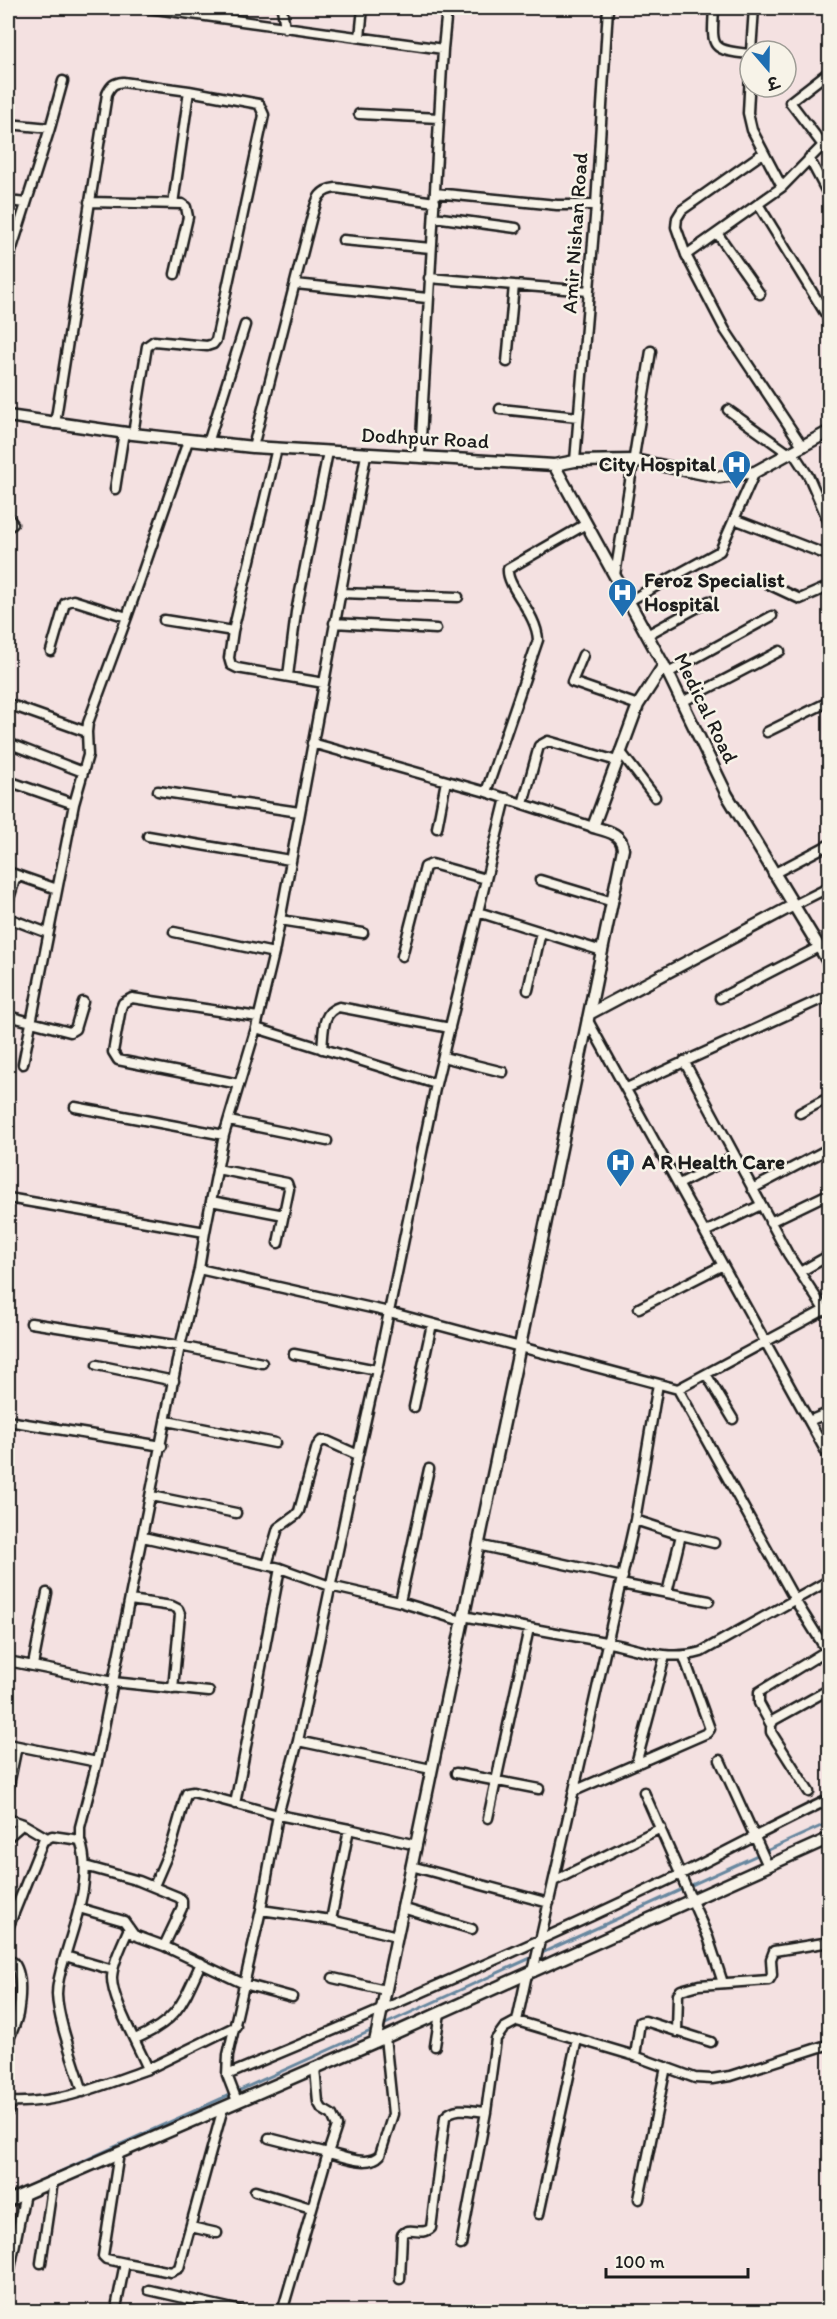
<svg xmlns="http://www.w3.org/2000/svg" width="837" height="2319" viewBox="0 0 837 2319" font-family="Itim,'Playpen Sans Deva',sans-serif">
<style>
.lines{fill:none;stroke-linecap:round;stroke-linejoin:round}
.stream{stroke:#67879f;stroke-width:3}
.minor-casing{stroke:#1c1c1c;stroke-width:13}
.tertiary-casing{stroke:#1c1c1c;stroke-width:15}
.minor{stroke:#f7f3e8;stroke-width:8}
.tertiary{stroke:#f7f3e8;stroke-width:10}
.labels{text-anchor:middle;stroke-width:5;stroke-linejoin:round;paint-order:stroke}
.street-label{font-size:21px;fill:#1c1c1c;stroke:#f7f3e8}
.poi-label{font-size:21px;font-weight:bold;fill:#1c1c1c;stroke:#f7f3e8;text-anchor:start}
</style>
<rect width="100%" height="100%" fill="#f4e1e1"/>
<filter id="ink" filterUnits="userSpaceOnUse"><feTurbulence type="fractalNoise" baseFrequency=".0167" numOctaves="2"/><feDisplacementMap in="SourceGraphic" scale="12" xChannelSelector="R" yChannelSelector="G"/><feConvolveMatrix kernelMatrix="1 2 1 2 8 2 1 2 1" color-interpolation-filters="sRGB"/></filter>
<g filter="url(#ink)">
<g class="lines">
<path class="stream" d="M381,2026L830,1822
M15,2192L375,2029"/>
<defs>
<path id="minor" d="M148,8L443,49L447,8
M282,8L285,28
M714,8C712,47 709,50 750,54
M360,37L363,8
M751,51L754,8
M750,73L748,113L752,130L782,187
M359,114L439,118
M8,124L50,128L63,81
M830,138L782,187L758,204L830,321
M822,144L790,102L830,71
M763,153L682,210L677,218L676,227L686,255L725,330L803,447
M809,158L830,198
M435,193L557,205H596
M8,201L26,203
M89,202L182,204L186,207L188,217L175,274
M434,217L516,228
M717,233L760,294
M343,240L431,248
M686,255L758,204
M8,261L50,128
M429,278L514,285
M296,284L427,298
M507,362L514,285L589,291
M500,409L578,417
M728,410L788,453
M55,424L107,94C111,85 114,83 123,82L189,91
M133,434L147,346L154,341L207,346L213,344L216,340L264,115L259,104L189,91L173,204
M208,443L245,325
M253,447L312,216C317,200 318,190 336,188L435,202
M792,451L809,477L830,525
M420,456L443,49
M575,461L596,205L608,8
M115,489L124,432
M8,517L13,524L8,527
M734,519L830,556
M615,575L651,351
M768,584L800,599L830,586
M341,593L458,597
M629,601L720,551L755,472
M127,617L188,441
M164,620L233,631L229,658L231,665L237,668L324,683L366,455
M334,623L436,629
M233,631L277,448
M647,635L709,601
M51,651L65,603L73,600L127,617L88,723L87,732
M583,655L572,682L638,705
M668,673L772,616
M288,676L296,612L328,452
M682,702L780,651
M8,704L87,732L88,755L74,804
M767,732L830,701
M8,743L83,772
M312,743L486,792L593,827
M620,751L655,797
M8,781L74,804L23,1064
M158,791L299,812
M486,792L538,640C537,613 506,587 508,569L586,524
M523,804L539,746L548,741L617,761
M437,828L446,781
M148,836L290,860
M8,872L57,889
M773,874L830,844
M540,880L613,902
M8,902L16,876
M792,906L830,887
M478,912L506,798
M8,918L48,933
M280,920L363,933
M174,932L274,953
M402,956L425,867L432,864L486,879
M528,990L541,932
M720,998L819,947
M8,1016L70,1032L75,1029L83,1002
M587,1019L830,1459
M256,1028L436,1084L478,912L602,951
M322,1049C324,1033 321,1012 339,1007L450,1028
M443,1057L503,1072
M684,1061L788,1254L825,1311
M239,1084L118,1060L113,1052L121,1008L123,1003L132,998L258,1017
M627,1088L830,995
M75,1107L224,1135
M800,1113L830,1097
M229,1121L327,1141
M217,1169L287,1183L289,1189L278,1243
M679,1184L734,1156
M752,1189L830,1148
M8,1198L205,1232
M211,1201L284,1215
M770,1222L830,1193
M705,1232L761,1205
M199,1269L389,1312L678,1389L795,1600L830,1656
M800,1272L830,1255
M639,1308L723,1265
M31,1323L180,1346L262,1363
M294,1354L377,1370L436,1084
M97,1365L174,1381
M706,1374L733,1419
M678,1389L828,1308
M414,1407L432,1324
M8,1421L162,1446
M167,1421L275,1443
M809,1421L830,1412
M152,1496L236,1513
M635,1520L681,1535L667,1593
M681,1535L714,1543
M143,1537L280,1568L330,1586L400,1602L462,1621
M478,1545L623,1577
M267,1565L278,1528L296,1515L299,1511L317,1446L321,1441H327L358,1455L377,1370
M621,1584L709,1601
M130,1600L172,1606L178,1609L180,1614L173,1689
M400,1602L429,1469
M463,1616C511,1625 558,1633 605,1642C640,1649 666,1662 701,1652L830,1580
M8,1661L113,1682L97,1762L8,1744
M33,1665L47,1593
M209,1692L113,1682L180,1346L199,1269L205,1232L224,1135L256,1028L274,953L324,683
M771,1725L759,1703V1692L826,1651
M298,1741L431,1769
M720,1760L768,1866
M636,1764L665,1656
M456,1773L539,1789
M8,1779L10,1780L17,1746
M8,1791L10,1780
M574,1791L707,1733L710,1729L684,1657
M644,1792L708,1937L723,1983
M809,1792L771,1732V1725L774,1720L830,1689
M235,1804L280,1568
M488,1818L529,1628
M8,1819L23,1824L47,1838
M8,1837L23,1824
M80,1840C93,1876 76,1918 66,1953C62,1966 57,1980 57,1994C58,2022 75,2064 83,2092
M85,1866L139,1881L178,1897L182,1900V1908L164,1946
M411,1866L549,1903
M554,1881L661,1828
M154,1886L172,1844L185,1798L187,1793L193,1792L278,1815L349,1829L416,1845
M79,1908L124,1921L134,1935L164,1946L244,1984L292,1997
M402,1908L472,1929
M261,1910L331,1920L397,1936
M331,1920L349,1829
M8,1928L43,1841L52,1836L80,1840V1827L97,1762
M65,1956L113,1970
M8,1961L13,1962C23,1972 20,2001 18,2014C16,2024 11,2033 8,2042
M533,1972L635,1520L658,1384
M527,1974L517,2021L635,2056L695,2078L712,2079L730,2076L830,2044
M333,1978L385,1990
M677,2032L678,1994L681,1990L699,1985L769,1980L772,1975L771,1959L774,1951L830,1942
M135,2039C178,2021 183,2002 201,1963
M435,2046L440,2013
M635,2056L640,2022L645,2021L711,2042
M148,2069L236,2026
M227,2075C379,2012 531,1946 679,1875C730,1850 779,1823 830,1799
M237,2101L227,2075L228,2055L261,1910L278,1815L298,1741L358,1455
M8,2112L11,2102C60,2104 103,2085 148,2069C139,2047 111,1999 112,1977C113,1961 123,1943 129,1928
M269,2138L328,2153L337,2126L332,2115L322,2109L318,2102L315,2068
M119,2153L103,2256L106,2259L125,2263
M255,2191L311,2208
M639,2199L666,2067
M539,2214L577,2039
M191,2227L217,2233
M461,2245L486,2112L496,2039L504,2028L517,2021
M41,2263L53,2181
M8,2279L25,2193
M400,2279L402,2235C409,2225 422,2237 431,2228L445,2117C455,2105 472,2111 486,2112
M149,2290L246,2312
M117,2303L125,2263L171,2272L179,2268L223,2108
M282,2312L328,2153C343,2156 368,2168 380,2155L393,2114L385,2037"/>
<path id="tertiary" d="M8,416L133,434L253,447L554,465L575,461L634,460L719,477L755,472L830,431
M554,465L668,673L727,795L830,965
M589,1014L623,849C622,833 607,831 593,827L638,705L664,665
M375,2042L589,1014L792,906
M8,2201L375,2042L830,1838"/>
</defs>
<use href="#minor" class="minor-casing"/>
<use href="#tertiary" class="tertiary-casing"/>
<use href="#minor" class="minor"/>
<use href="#tertiary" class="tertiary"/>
</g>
</g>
<defs>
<symbol id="hospital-pin" viewBox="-11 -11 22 30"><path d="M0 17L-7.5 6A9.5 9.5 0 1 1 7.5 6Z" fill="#1f6fb2" stroke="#f7f3e8"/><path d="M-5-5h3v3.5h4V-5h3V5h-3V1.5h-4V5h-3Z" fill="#fff"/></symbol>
</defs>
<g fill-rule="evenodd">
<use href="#hospital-pin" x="720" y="448" width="33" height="45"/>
<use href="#hospital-pin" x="606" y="576" width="33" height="45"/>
<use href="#hospital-pin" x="604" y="1146" width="33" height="45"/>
</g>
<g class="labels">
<g class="street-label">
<text transform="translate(575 233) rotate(-86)" y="7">Amir Nishan Road</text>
<text transform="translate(425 438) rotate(3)" y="7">Dodhpur Road</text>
<text transform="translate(706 708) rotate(64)" y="7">Medical Road</text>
</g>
<g class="poi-label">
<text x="716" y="471" text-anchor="end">City Hospital</text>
<text x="644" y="587">Feroz Specialist<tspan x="644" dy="24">Hospital</tspan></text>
<text x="642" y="1169">A R Health Care</text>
</g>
</g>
<rect width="837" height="2319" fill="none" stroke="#f7f3e8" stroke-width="30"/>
<rect x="15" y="15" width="807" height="2289" fill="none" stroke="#1c1c1c" stroke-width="2" filter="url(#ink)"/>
<g transform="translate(768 69) rotate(160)"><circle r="28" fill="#f7f3e8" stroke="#9f9d96" stroke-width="1.5"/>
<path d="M0-4.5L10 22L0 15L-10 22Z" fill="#1f6fb2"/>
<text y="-9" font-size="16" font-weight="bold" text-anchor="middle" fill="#1c1c1c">उ</text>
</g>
<path d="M606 2268v9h142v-9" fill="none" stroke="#1c1c1c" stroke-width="3"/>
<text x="615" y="2268" font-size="18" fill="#1c1c1c" stroke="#f7f3e8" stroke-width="4.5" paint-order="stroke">100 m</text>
</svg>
